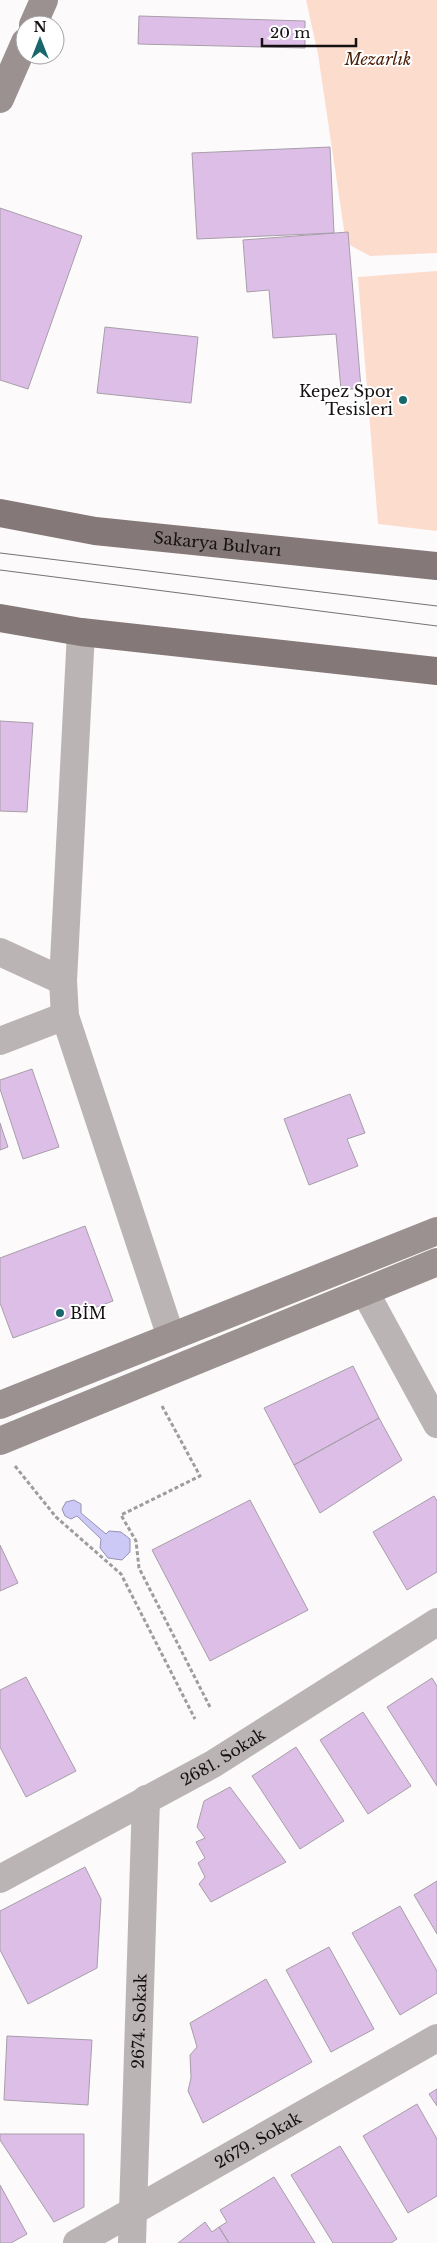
<svg xmlns="http://www.w3.org/2000/svg" width="437" height="2243" viewBox="0 0 437 2243" font-family="'Libre Baskerville',serif">
<style>
.green{fill:#fcdccd}
.water{fill:#ccc9f7;stroke:#9592b2}
.building{fill:#ddbee7;stroke:#a79ea9}
.lines{fill:none;stroke-linecap:round;stroke-linejoin:round}
.path{stroke:#9f9c9e;stroke-width:3;stroke-dasharray:4 2.5;stroke-linecap:butt}
.street{stroke:#bbb4b4;stroke-width:28}
.secondary{stroke:#9b9191;stroke-width:28}
.primary{stroke:#857878;stroke-width:28}
.tram{stroke:#767274;stroke-width:1}
.poi-dot{fill:#19676a;stroke:#fff;stroke-width:2}
.labels{text-anchor:middle;stroke-width:4;stroke-linejoin:round;paint-order:stroke}
.park-label{font-size:16px;font-style:italic;fill:#4a1e04;stroke:#fff}
.poi-label{font-size:16px;fill:#151012;stroke:#fff;text-anchor:end}
.street-label{font-size:16px;fill:#151012;stroke:#fff}
</style>
<rect width="100%" height="100%" fill="#fdfafc"/>
<path class="green" d="M306,0H437V253L370,256L346,243L318,54Z
M437,271V531L378,524L358,277Z"/>
<path class="water" d="M74,1500L81,1504V1513L106,1534L109,1531L121,1532L130,1539V1552L122,1560L108,1558L100,1548L101,1539L77,1516L71,1519L65,1516L62,1509L66,1502Z"/>
<path class="building" d="M139,16L305,21V48L138,44Z
M330,147L334,233L197,239L192,153Z
M0,208L82,236L28,389L0,380Z
M348,232L361,388L341,390L336,334L273,338L269,290L247,292L243,240Z
M105,327L198,337L191,403L97,393Z
M0,721L33,723L27,812L0,811Z
M32,1069L59,1147L23,1159L0,1089V1080Z
M350,1094L365,1133L347,1139L358,1166L309,1185L284,1119Z
M0,1123L8,1147L0,1150Z
M85,1226L113,1301L13,1338L0,1303V1258Z
M353,1366L379,1418L294,1465L264,1408Z
M379,1418L402,1460L320,1513L294,1465Z
M434,1496L437,1501V1572L407,1590L373,1532Z
M250,1500L308,1610L210,1661L152,1550Z
M0,1545L18,1583L0,1591Z
M26,1677L76,1771L26,1797L0,1747V1690Z
M432,1678L437,1686V1786L387,1707Z
M363,1712L411,1786L368,1814L320,1740Z
M296,1747L344,1821L300,1849L252,1776Z
M230,1787L286,1862L211,1902L199,1884L205,1877L198,1863L205,1858L196,1842L205,1838L197,1827L204,1801Z
M85,1867L101,1899L97,1968L28,2004L0,1950V1911Z
M437,1881V1934L414,1895Z
M400,1906L437,1971V1993L400,2015L352,1933Z
M329,1947L374,2029L331,2052L286,1970Z
M266,1979L312,2062L203,2123L188,2091L191,2078L190,2055L197,2047L190,2023Z
M7,2036L92,2040L88,2105L4,2100Z
M437,2089V2106L429,2094Z
M417,2104L437,2139V2196L408,2213L363,2136Z
M0,2134H84V2207L54,2222L0,2140Z
M340,2146L397,2239L391,2243H333L291,2175Z
M274,2177L315,2243H229L219,2227L227,2222L220,2210Z
M0,2185L27,2234L11,2243H0Z
M205,2222L212,2232L219,2227L229,2243H178Z"/>
<g class="lines">
<path class="path" d="M162,1406L200,1476L121,1515L136,1541L139,1568L211,1709
M15,1466L56,1517L121,1574L195,1719"/>
<g class="street">
<path d="M81,632L63,981L65,1016L171,1337"/>
<path d="M0,952L63,981"/>
<path d="M0,1041L65,1016"/>
<path d="M365,1292L437,1424"/>
<path id="s1" d="M0,1879L213,1764L437,1622"/>
<path id="s2" d="M77,2243L437,2038"/>
<path id="s3" d="M132,2243L146,1799"/>
</g>
<path class="secondary" d="M33,25L44,0
M0,99L25,42
M0,1405L437,1231
M0,1441L437,1262"/>
<g class="primary">
<path id="s4" d="M0,513L95,531L437,566"/>
<path d="M0,618L81,632L437,671"/>
</g>
<path class="tram" d="M0,553L437,606
M0,570L437,626"/>
</g>
<g class="poi-dot">
<circle cx="403" cy="400" r="5"/>
<circle cx="60" cy="1313" r="5"/>
</g>
<g class="labels">
<g class="park-label">
<text x="378" y="65">Mezarlık</text>
</g>
<g class="poi-label">
<text x="393" y="397">Kepez Spor<tspan x="393" dy="18">Tesisleri</tspan></text>
<text x="70" y="1319" text-anchor="start">BİM</text>
</g>
<g class="street-label">
<text dy="6" stroke="none"><textPath href="#s4" startOffset="220">Sakarya Bulvarı</textPath></text>
<text dy="6" stroke="none"><textPath href="#s1" startOffset="254">2681. Sokak</textPath></text>
<text dy="6" stroke="none"><textPath href="#s3" startOffset="222">2674. Sokak</textPath></text>
<text dy="6" stroke="none"><textPath href="#s2" startOffset="208">2679. Sokak</textPath></text>
</g>
</g>
<g transform="translate(40 40)"><circle r="24" fill="#ffffff" stroke="#a19fa0"/>
<path d="M0-4L9 19L0 12L-9 19Z" fill="#19676a"/>
<text y="-8" font-size="14" font-weight="bold" text-anchor="middle" fill="#151012">N</text>
</g>
<path d="M262 38v8h94v-8" fill="none" stroke="#151012" stroke-width="2.5"/>
<text x="270" y="38" font-size="15" fill="#151012" stroke="#ffffff" stroke-width="4" paint-order="stroke">20 m</text>
</svg>
